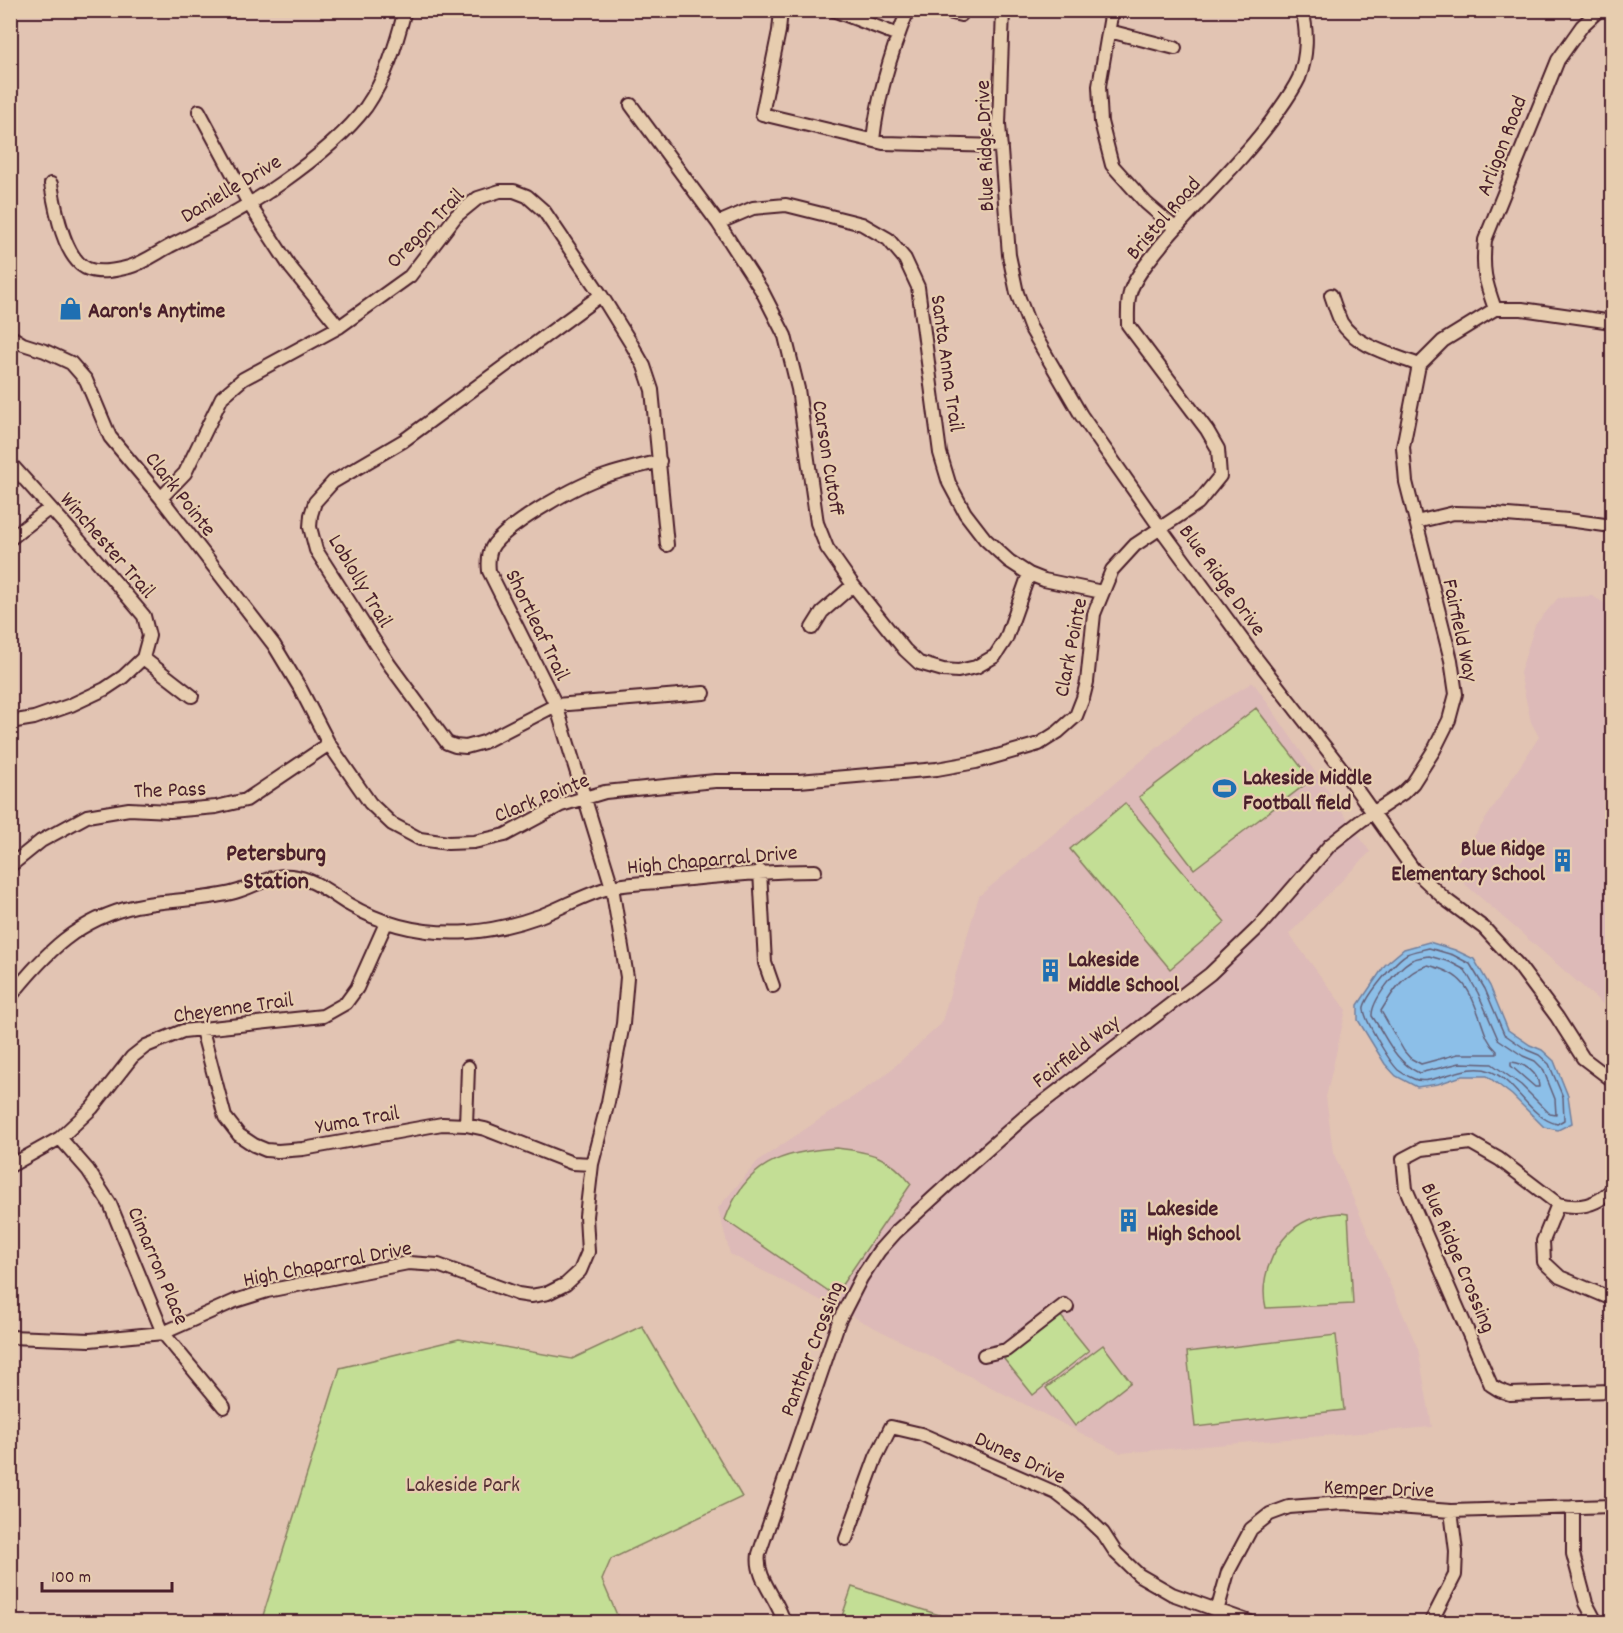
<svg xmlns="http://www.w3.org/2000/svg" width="1623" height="1633" viewBox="0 0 1623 1633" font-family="Dekko,sans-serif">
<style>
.built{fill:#ddbab8}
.green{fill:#c3de95;stroke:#867e60;stroke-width:1.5}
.water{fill:#8cbfe8;stroke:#727f9c;stroke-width:1.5}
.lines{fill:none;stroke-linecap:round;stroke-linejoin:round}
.shore{stroke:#645f77;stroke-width:1.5}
.minor-casing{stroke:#4a1f2b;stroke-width:16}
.minor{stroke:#e7cdaf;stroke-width:12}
.labels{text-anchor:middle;stroke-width:4.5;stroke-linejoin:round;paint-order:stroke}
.street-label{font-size:22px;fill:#4a1f2b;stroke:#e7cdaf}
.poi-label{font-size:22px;font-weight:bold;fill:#4a1f2b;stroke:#e7cdaf;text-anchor:start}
.park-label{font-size:22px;fill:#563236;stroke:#e7cdaf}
.neighbourhood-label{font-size:24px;font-weight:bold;fill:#4a1f2b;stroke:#e7cdaf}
</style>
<rect width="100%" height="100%" fill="#e2c4b3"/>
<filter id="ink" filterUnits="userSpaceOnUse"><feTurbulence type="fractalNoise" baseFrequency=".0167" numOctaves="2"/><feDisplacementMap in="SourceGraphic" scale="12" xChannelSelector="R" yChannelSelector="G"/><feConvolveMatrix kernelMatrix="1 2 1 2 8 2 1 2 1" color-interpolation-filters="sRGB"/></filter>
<g filter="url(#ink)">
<path class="built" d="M1592,596L1612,607V1012L1451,872L1539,737L1531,722L1520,673L1535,625L1558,598Z
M1253,682L1370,852L1289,934L1346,1010L1326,1097L1333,1152L1418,1349L1432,1427L1120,1453L730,1254L718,1208L758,1161L884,1076L941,1024L979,896L1193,718Z"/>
<path class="green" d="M1256,708L1311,780L1194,869L1139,797Z
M1125,803L1225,922L1170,969L1070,849Z
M837,1148C870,1152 890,1156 911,1184L837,1292H830L725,1220C745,1164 781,1151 837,1148Z
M1341,1213L1348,1214L1353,1304L1266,1308C1258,1275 1277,1234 1308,1220C1319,1215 1329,1214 1341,1213Z
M1060,1315L1089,1351L1033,1395L1004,1359Z
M642,1326L742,1497L611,1559L602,1580L620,1622H261L340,1368L459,1339L572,1359Z
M1336,1335L1344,1410L1195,1427L1187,1352Z
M1103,1345L1131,1382L1075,1426L1046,1388Z
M852,1587L961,1622H840Z"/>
<path class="water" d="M1429,942L1455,950L1474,959L1490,986L1508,1030L1530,1045L1542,1050L1554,1061L1568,1096L1572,1123L1558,1130L1544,1127L1512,1095L1487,1076H1462L1438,1084L1417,1087L1396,1076L1385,1064L1358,1020V1005L1385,965L1404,949Z"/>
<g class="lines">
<path class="shore" d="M1429,948L1453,955L1470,964L1485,989L1504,1034L1527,1050L1539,1055L1549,1064L1563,1097L1564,1120L1557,1124C1530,1118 1516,1081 1490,1071C1467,1061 1431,1087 1414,1079C1409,1077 1403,1074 1398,1070C1390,1062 1362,1017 1364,1007C1367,995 1396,960 1407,954C1413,951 1422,950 1429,948Z
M1429,956L1450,962L1465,970L1478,993L1498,1039L1523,1056L1535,1061L1543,1069L1555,1099L1556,1115L1550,1114L1521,1085L1492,1064L1460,1063L1419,1073C1394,1061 1387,1038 1372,1016C1371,1001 1397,969 1410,961C1415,958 1423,957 1429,956Z
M1428,965C1464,974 1469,988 1481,1021C1485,1033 1488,1043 1497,1051V1054H1458L1421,1064L1410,1058L1404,1051L1381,1011C1393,991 1405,972 1428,965Z
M1511,1062C1524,1063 1539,1073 1539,1087H1535L1511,1066Z"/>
<defs>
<path id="minor" d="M781,10L779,31L762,114L883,143L1001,146
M833,10L898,35
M940,10L961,15
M1003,10L999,124L1009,255L1017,293L1030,327L1049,360L1081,415L1161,529L1252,653L1342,769L1413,869L1445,899L1484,928L1519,966L1557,1017L1583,1058L1612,1080
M1112,10L1099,86L1101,122L1112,165L1146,203L1175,228
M1109,31L1175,48
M631,105L718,223L762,291L785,336L798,389L817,523L827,548L853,585L905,650L919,663L943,670L958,671L976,667L995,656L1006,639L1029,574
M199,111L249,204L291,268L339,327
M873,140C878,94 891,52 908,10
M51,184C55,207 64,260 88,269C101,274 117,270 129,267C143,263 157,253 170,246C208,227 246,208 281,183C308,164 346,134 366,107C386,78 396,45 405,10
M718,223L753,208L786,205L862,224L888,239L905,259L918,287L940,453L949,483L965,513L985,539L1009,561L1029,574L1044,580L1102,592
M601,295L403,441L333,482L315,502L311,515L310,527L316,550L389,664L447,743L455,746L466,747L484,742L556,705L704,693
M1331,295C1334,304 1337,313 1341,322C1356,347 1394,355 1419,365
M1495,309C1485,281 1482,270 1485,240L1558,60L1582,26L1599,10
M10,336L23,344L45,351L71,363L86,380L110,437L161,498L274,645L300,688L329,744L370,803L392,824L420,839L448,843L474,842L505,835L561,805L605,792L715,781H799L937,769L976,762L1039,744L1058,732L1076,716L1083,698L1087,682L1094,614L1112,570L1135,545L1198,503L1220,476L1218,449L1207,430L1128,325C1128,315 1127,303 1130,293C1134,277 1152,257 1162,244C1198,201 1239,165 1272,120C1281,107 1292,93 1299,78C1307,57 1308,32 1302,10
M10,463L87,549L144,616L149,636L143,658L123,677L105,689L71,705L34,718L10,722
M161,498L185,473L222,397L243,379L339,327L410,276L456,216L478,198L500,191H514L527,196L544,211L601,295L632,345L644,366L652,390L667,545
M1416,522L1454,513L1495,514L1568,520L1612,526
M10,539L50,508
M812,628L822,612L853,585
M143,658L192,696
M10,866L41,841L87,816L129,809L170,811L216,807L246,800L329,744
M760,871L765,963L773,986
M10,997C46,952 78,919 136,906C168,899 203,901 235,892C254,887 271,874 291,876C313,878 330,893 348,904C385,926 427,935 469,932C493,930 518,924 540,916C564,907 587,893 612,887C630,883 651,883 670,881C719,876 766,871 815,871
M202,1030L225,1117L239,1135L254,1145L266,1150L278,1151L303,1149L442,1124L466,1125L485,1129L572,1163L592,1164
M466,1125L468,1067
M60,1138L88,1170L110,1204L163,1333L224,1407
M10,1166L60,1138L92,1108L132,1057L146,1046L183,1031L323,1016L346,1003L357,988L386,923
M1558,1204C1579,1209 1597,1206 1612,1189
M1612,1299L1560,1277L1544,1262L1543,1241L1558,1204L1499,1159L1471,1143L1422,1149L1403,1159L1406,1189L1491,1385L1499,1390L1510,1394L1612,1391
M10,1337L90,1340L163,1333L235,1301L267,1291L408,1263L438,1265L518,1294L531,1296L548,1293L566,1284L580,1271L588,1252L586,1216L592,1164L608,1102L623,1024L627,977L612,887L556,705L489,571C488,562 488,552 494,544C513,521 577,485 605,476C623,470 642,466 660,461
M984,1355L1006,1350L1064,1305L1067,1307
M1573,1507V1554L1586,1603L1596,1622
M846,1539L876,1457L891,1427L921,1434L1056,1493L1082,1513L1103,1533L1116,1553L1139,1575L1172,1594L1250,1622
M784,1622C778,1599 755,1578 759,1554L839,1321L861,1278L879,1251L896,1232L955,1178L1029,1113L1210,974L1260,926L1330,845L1362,820L1403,793L1413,783L1434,750L1449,720L1456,694L1451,660L1406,482L1403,447L1419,365L1443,341L1495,309H1522L1612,322
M1214,1622L1228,1572L1251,1529L1270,1514L1289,1507L1343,1503L1451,1511L1612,1506
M1431,1622L1455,1575L1456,1551L1451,1511"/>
</defs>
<use href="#minor" class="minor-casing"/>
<use href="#minor" class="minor"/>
</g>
</g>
<defs>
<symbol id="shop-bare" viewBox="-9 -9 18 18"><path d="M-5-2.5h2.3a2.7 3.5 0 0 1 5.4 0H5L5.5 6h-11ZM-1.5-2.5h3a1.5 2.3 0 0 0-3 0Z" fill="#1f6fb2" stroke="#e7cdaf" stroke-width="2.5" paint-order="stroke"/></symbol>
<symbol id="stadium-bare" viewBox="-9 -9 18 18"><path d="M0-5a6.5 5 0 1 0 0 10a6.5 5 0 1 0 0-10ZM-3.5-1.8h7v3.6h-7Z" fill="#1f6fb2" stroke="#e7cdaf" stroke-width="2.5" paint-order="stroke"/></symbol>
<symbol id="building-bare" viewBox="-9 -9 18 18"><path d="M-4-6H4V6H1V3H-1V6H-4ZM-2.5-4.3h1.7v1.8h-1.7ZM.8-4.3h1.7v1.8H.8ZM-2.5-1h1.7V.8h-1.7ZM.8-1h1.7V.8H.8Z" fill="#1f6fb2" stroke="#e7cdaf" stroke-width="2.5" paint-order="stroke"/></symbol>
</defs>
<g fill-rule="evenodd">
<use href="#shop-bare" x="54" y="292" width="33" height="33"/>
<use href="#stadium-bare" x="1208" y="772" width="33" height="33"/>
<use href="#building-bare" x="1546" y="844" width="33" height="33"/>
<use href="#building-bare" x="1034" y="954" width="33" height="33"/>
<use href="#building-bare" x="1112" y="1204" width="33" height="33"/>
</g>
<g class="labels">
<g class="street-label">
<text transform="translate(1500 145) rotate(-69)" y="8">Arligon Road</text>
<text transform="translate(983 146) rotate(-92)" y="8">Blue Ridge Drive</text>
<text transform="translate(230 187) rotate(-31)" y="8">Danielle Drive</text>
<text transform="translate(1162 217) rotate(-49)" y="8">Bristol Road</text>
<text transform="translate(424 227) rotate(-46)" y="8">Oregon Trail</text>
<text transform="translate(949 363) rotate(82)" y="8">Santa Anna Trail</text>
<text transform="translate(830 458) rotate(81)" y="8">Carson Cutoff</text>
<text transform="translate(182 493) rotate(52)" y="8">Clark Pointe</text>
<text transform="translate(109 544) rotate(49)" y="8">Winchester Trail</text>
<text transform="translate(1224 579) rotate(54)" y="8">Blue Ridge Drive</text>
<text transform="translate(362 580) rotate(59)" y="8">Loblolly Trail</text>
<text transform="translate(539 624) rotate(64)" y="8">Shortleaf Trail</text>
<text transform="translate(1462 630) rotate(78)" y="8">Fairfield Way</text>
<text transform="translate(1069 647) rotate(-79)" y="8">Clark Pointe</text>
<text transform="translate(170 788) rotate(-2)" y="8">The Pass</text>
<text transform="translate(541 796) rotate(-22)" y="8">Clark Pointe</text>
<text transform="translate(712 858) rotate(-5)" y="8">High Chaparral Drive</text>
<text transform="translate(233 1006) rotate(-8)" y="8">Cheyenne Trail</text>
<text transform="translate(1075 1050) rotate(-38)" y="8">Fairfield Way</text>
<text transform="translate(357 1118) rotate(-10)" y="8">Yuma Trail</text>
<text transform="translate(1460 1257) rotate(67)" y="8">Blue Ridge Crossing</text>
<text transform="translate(327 1262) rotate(-11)" y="8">High Chaparral Drive</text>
<text transform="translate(160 1265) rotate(67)" y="8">Cimarron Place</text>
<text transform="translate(810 1348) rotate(-69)" y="8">Panther Crossing</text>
<text transform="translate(1021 1456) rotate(25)" y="8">Dunes Drive</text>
<text transform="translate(1379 1487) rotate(2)" y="8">Kemper Drive</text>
</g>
<g class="poi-label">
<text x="88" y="317">Aaron's Anytime</text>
<text x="1243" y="784">Lakeside Middle<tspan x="1243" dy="25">Football field</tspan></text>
<text x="1545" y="855" text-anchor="end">Blue Ridge<tspan x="1545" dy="25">Elementary School</tspan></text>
<text x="1068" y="966">Lakeside<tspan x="1068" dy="25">Middle School</tspan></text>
<text x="1147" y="1215">Lakeside<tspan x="1147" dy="25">High School</tspan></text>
</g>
<g class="park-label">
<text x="463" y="1491">Lakeside Park</text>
</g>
<g class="neighbourhood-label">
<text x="276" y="860">Petersburg<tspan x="276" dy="28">Station</tspan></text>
</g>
</g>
<rect width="1623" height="1633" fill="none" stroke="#e7cdaf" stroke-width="36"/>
<rect x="18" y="18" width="1587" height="1597" fill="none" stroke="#4a1f2b" stroke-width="2" filter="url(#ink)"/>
<path d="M42 1582v9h130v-9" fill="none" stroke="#4a1f2b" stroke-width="3"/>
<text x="51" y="1582" font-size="18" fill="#4a1f2b" stroke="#e7cdaf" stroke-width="4.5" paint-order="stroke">100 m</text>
</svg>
